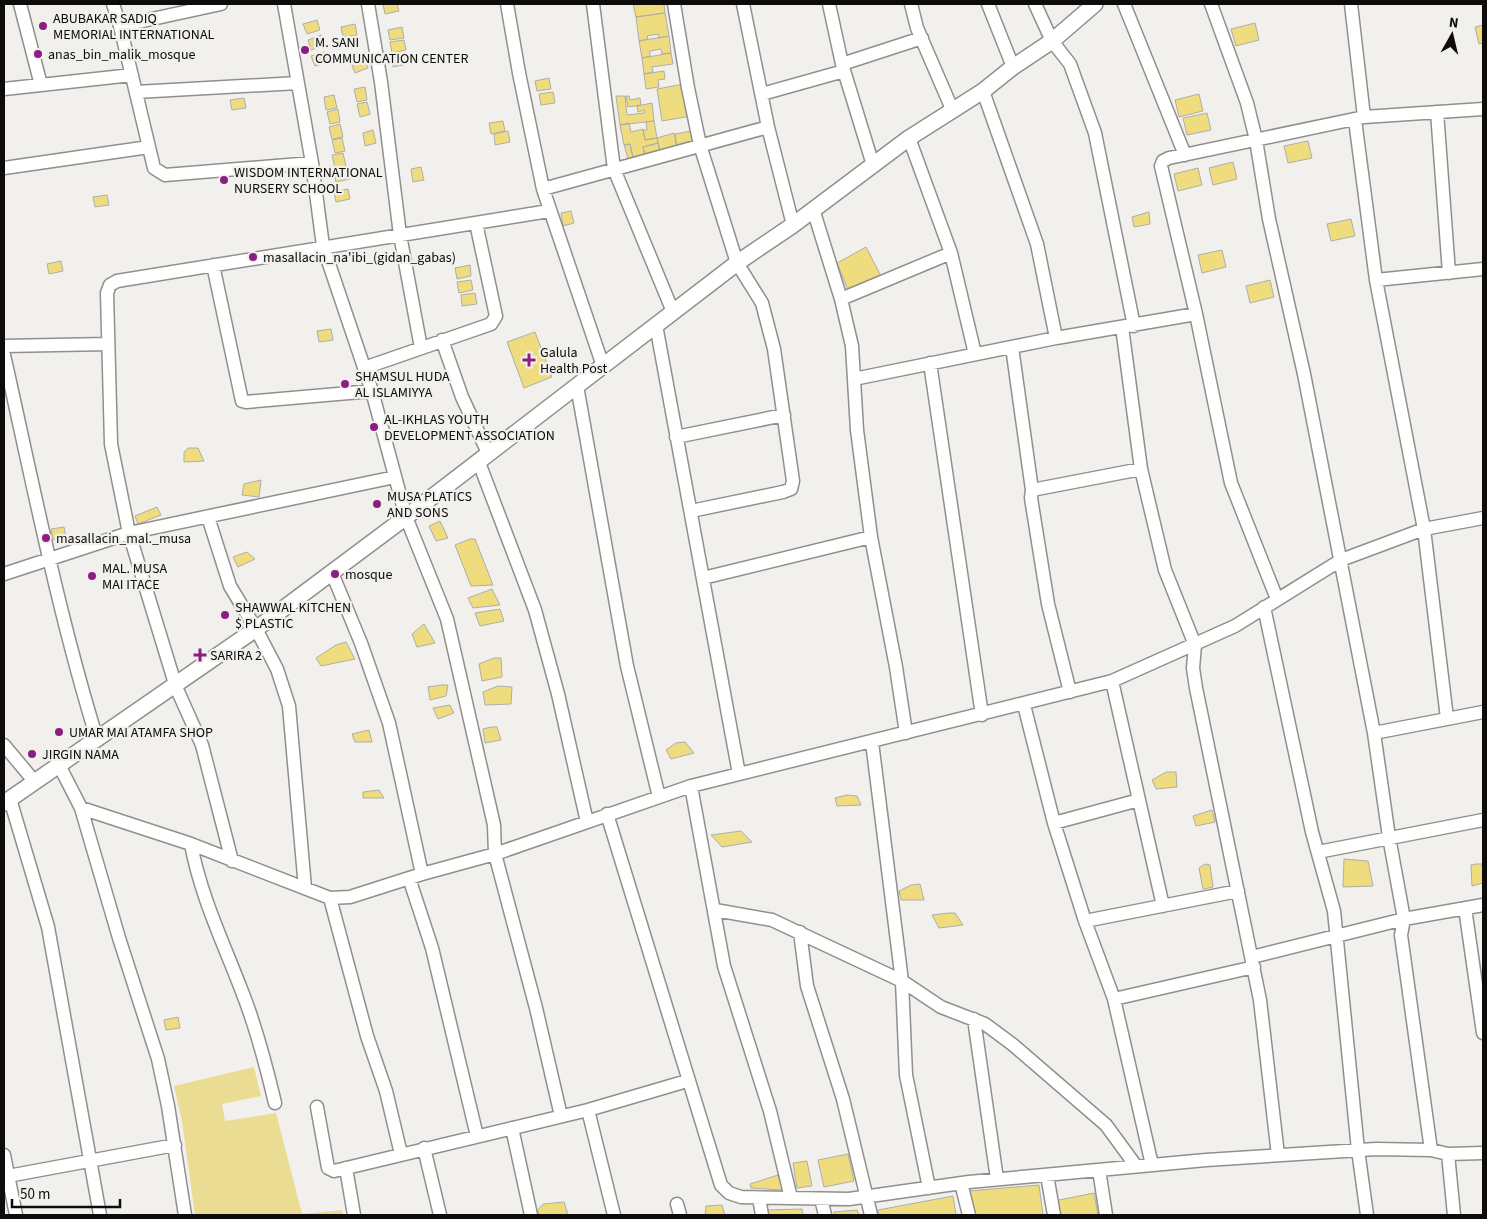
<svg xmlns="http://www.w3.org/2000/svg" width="1487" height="1219" viewBox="0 0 1487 1219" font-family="'Source Sans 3',sans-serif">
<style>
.green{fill:#eadc92}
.building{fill:#efdc7f;stroke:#aeaeaa}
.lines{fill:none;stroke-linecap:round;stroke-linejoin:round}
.minor-casing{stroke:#908f8c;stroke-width:15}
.tertiary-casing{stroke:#908f8c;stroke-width:18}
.minor{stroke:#fff;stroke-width:12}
.tertiary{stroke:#fff;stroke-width:15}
.poi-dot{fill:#8a1e83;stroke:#f1f0ec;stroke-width:2}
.labels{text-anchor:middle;stroke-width:4.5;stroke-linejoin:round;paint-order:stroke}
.poi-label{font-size:14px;fill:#0d0c0b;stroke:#f1f0ec;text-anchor:start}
</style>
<rect width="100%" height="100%" fill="#f1f0ec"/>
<path class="green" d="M254,1067L261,1096L222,1104L225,1121L276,1113L302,1214L342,1210L343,1215H195L182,1121L174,1086Z"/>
<path class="building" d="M383,4H397L399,11L385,14Z
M633,4H664L665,13L636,17Z
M665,13L669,36L659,38L658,34L647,36L648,39L639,41L636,17Z
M317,20L320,30L307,34L303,24Z
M1255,23L1259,40L1236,46L1231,29Z
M355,24L357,35L343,37L341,27Z
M1483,25V43L1479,44L1475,27Z
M402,27L404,38L390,40L388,30Z
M321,35L324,45L311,50L308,40Z
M669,36L671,53L662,54L661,49L650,51V56L642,58L639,41Z
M404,40L406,50L392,53L390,42Z
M325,52L328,62L315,66L311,56Z
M671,53L673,64L652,67L653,72L644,74L642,58Z
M405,54L407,64L393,67L391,56Z
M365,58L368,68L355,73L351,63Z
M664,71L665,79L658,80L659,87L646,89L644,74Z
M549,78L551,89L537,91L535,81Z
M684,84L691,116L662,121L657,89Z
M365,87L367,100L357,102L354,89Z
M553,92L555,103L541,105L539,94Z
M1199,94L1203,111L1179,117L1175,100Z
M334,95L337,108L326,110L324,97Z
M616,96H625L627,115L644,113V110L638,112L637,106L652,103L654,121L620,125Z
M626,96H629L630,100L640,98L641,105L628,107Z
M244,98L246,108L232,110L230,100Z
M367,102L370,114L360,117L357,104Z
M338,109L340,122L330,124L327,112Z
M1207,113L1211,130L1187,135L1183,118Z
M503,121L505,131L491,134L489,123Z
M654,121L657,138L645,140L643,130H647L646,122Z
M629,123L631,132L643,129L645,140L657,138L658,143L643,147L645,156L633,158L630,144L624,145L620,125Z
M340,124L343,137L332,139L329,127Z
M373,130L376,143L365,146L363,133Z
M508,131L510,142L495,145L494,134Z
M691,131L693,144L677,148L675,134Z
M674,133L677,148L660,152L657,138Z
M342,138L345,151L335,153L332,140Z
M1308,141L1312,158L1288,163L1284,146Z
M658,143L660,152L645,156L643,147Z
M630,144L633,158L629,162L624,145Z
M343,153L346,166L335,168L332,155Z
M1233,162L1237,179L1213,185L1209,168Z
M421,167L424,180L413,182L411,169Z
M348,168L350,179L336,182L334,171Z
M1198,168L1202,185L1178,191L1174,174Z
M348,189L350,199L336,202L334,192Z
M107,195L109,205L95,207L93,197Z
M571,211L574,223L563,226L561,213Z
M1149,212L1150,224L1134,227L1132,217Z
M1351,219L1355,236L1331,241L1327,224Z
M866,247L881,276L848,290L837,263Z
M1222,250L1226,267L1202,273L1198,255Z
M61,261L63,271L49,274L47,264Z
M470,265L471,276L457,279L455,268Z
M471,280L473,290L459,293L457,282Z
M1270,280L1274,297L1250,303L1246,286Z
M475,293L477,304L462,306L461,295Z
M331,329L333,340L319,342L317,331Z
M535,332L552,377L524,388L507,342Z
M188,448H198L204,461L184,462V452Z
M261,480L259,497L242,495L244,484Z
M157,507L161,515L138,524L135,516Z
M440,521L448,538L436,541L429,526Z
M64,527L66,537L53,540L51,529Z
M470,539H475L493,585L471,586L455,545Z
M247,552L255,559L238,567L233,557Z
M492,589L500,605L473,608L468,598Z
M500,609L504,621L480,626L475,613Z
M424,624L435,643L417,647L412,634Z
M346,642L355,659L321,666L316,658L336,645Z
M494,658H501L502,677L482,681L479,664Z
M441,685H448L446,696L430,700L428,687Z
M498,686L512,687L511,704L485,705L483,692Z
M450,705L454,713L438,719L433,708Z
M491,727H497L501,740L485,743L483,729Z
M369,730L372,742H355L352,734Z
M685,742L694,753L671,759L666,750L676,743Z
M1166,772H1176L1177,787L1156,789L1152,780Z
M379,790L384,798H363V792Z
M847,795L857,796L861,805L837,806L835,798Z
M1212,810L1215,822L1196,826L1193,816Z
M741,831L752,842L722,847L711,835Z
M1344,859L1368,861L1373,886L1343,887Z
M1205,864L1210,865L1213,887L1203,889L1199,868Z
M1476,864H1483V883L1472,886L1471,865Z
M920,884L924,900H901L899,891L911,885Z
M948,913H955L963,925L939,928L932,915Z
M178,1017L180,1028L166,1030L164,1020Z
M848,1154L854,1181L824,1187L818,1160Z
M807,1161L812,1186L797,1188L793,1163Z
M778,1175L783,1190L751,1188L750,1184Z
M1039,1185L1043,1215H972L969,1191Z
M1094,1193L1098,1215H1057L1054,1201Z
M953,1196L956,1215H879L878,1210Z
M564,1202L568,1215H538V1210L543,1204Z
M722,1205L725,1215H705L706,1206Z
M802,1209L803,1215H768L767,1210Z
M857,1210L859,1215H834V1212Z"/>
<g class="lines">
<defs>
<path id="minor" d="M20,4L41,85
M113,4L120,26L154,168L165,175L312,163
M284,4L312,163L323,246L372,391L406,517L447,619L494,825L495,854L536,1008L561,1116
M368,4L381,82L400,235L421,348
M507,4L519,73L543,189L603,366
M593,4L614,169L673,312
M674,4L688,88L700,145L737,263L762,303L774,349L793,481L791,489L783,492L691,511
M743,4L768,127L793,225
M829,4L842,64L873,165
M911,4L917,28L952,109
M988,4L1013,67
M1035,4L1052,41L1070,64L1095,133L1134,326
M1124,4L1185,155
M1211,4L1247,103L1256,140L1269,219L1304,374L1374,733L1389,837L1404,919L1401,935L1431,1150
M1351,4L1364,117
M120,26L221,4
M842,64L922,38
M4,89L132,75
M983,91L1037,244L1056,338
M136,92L298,83
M762,94L844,71
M1437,112L1449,273
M1355,120L1376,280L1424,529L1447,718
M909,138L951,253L975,354
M4,168L149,147
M543,189L768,127
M813,209L841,299L852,346L857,430L871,537L896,667L906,733
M213,265L242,401L246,402L372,391
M1376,280L1483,269
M841,299L951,253
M656,325L739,774
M1122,327L1141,469L1165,570L1195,645L1193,668L1196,688L1260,1000L1278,1155
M442,340L462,397L488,453
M4,346L108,344
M1012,347L1032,490L1031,498L1048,604L1070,692
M4,355C33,484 58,613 97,739
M930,363L982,715
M364,368L491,324L496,316L476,223
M854,379L1056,338L1196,314
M577,386L627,666L659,797
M676,437L784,415
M478,460L535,610L558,694L587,822
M1032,490L1141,469
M208,517L230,586L256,629L277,669L289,706L305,888
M332,573L361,643L389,723L422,874
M4,574L129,533L395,477
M703,578L871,537
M1277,599L1231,483L1196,314L1161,166L1163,161L1169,158L1364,117L1483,109
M1264,607L1312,832L1334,911L1358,1150L1367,1215
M1112,681L1163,906
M1024,705L1054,823L1085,921L1114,999L1152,1165
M1374,733L1483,712
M872,742L902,981L906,1075L929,1188
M4,745L34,781
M59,765L81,808L119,938L158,1059L168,1106L185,1215
M691,786L724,966L770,1111L791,1198
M10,799L48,927L100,1215
M81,808L191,844L330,898L350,897L422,874L495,854L691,786L1112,681L1235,626L1341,560L1424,529L1483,518
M607,814L721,1185L729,1193L741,1197L849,1199L969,1182L1206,1160L1376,1149L1431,1150L1448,1154L1483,1153
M1054,823L1139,800
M191,844C200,894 223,942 241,989C256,1026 266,1065 275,1103
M1318,852L1483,820
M232,861L202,745L176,687L129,533L111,444L107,293L110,285L117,281L549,211
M409,878L432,948L477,1136
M330,898L367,1036L386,1091L401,1154
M1465,908L1483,1033
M715,910L772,920L902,981L941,1007L985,1024L1012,1044L1106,1125L1136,1166
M1085,921L1238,891
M800,932L807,986L843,1099L871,1215
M1252,957L1404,919L1483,905
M1114,999L1254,967
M974,1019L997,1179
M317,1107L328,1168L334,1171L588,1110L687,1081
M588,1110L614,1215
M512,1128L531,1215
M424,1148L440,1215
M1448,1154L1454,1215
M4,1155L16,1215
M346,1168L354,1215
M1099,1170L1106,1215
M1047,1175L1054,1215
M8,1176L175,1145
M961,1183L969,1215
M759,1198L762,1215
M821,1199L825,1215
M677,1204L680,1215"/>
<path id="tertiary" d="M4,803L256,629L406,517L737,263L793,225L909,138L983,91L1013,67L1052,41L1095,4"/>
</defs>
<use href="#minor" class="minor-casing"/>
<use href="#tertiary" class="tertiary-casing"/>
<use href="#minor" class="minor"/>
<use href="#tertiary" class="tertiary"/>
</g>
<g class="poi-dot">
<circle cx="43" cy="26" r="5"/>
<circle cx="305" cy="50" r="5"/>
<circle cx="38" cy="54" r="5"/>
<circle cx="224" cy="180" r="5"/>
<circle cx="253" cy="257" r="5"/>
<path d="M526.5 352.5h5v5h5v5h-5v5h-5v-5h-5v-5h5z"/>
<circle cx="345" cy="384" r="5"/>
<circle cx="374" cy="427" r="5"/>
<circle cx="377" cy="504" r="5"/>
<circle cx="46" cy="538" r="5"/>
<circle cx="335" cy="574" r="5"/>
<circle cx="92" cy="576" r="5"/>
<circle cx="225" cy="615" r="5"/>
<path d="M197.5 647.5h5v5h5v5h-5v5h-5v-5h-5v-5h5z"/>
<circle cx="59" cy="732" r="5"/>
<circle cx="32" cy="754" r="5"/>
</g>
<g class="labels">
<g class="poi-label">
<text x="53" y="23">ABUBAKAR SADIQ<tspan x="53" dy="16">MEMORIAL INTERNATIONAL</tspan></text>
<text x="315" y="47">M. SANI<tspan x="315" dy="16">COMMUNICATION CENTER</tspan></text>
<text x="48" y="59">anas_bin_malik_mosque</text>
<text x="234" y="177">WISDOM INTERNATIONAL<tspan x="234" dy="16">NURSERY SCHOOL</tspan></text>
<text x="263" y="262">masallacin_na'ibi_(gidan_gabas)</text>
<text x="540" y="357">Galula<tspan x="540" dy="16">Health Post</tspan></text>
<text x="355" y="381">SHAMSUL HUDA<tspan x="355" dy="16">AL ISLAMIYYA</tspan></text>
<text x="384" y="424">AL-IKHLAS YOUTH<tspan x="384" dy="16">DEVELOPMENT ASSOCIATION</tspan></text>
<text x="387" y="501">MUSA PLATICS<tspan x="387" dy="16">AND SONS</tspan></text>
<text x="56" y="543">masallacin_mal._musa</text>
<text x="102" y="573">MAL. MUSA<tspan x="102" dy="16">MAI ITACE</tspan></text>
<text x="345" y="579">mosque</text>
<text x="235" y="612">SHAWWAL KITCHEN<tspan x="235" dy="16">$ PLASTIC</tspan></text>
<text x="210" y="660">SARIRA 2</text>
<text x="69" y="737">UMAR MAI ATAMFA SHOP</text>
<text x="42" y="759">JIRGIN NAMA</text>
</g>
</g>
<rect width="1487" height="1219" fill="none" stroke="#0d0c0b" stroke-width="10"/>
<g transform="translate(1452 35) rotate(8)" stroke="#f1f0ec" stroke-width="4" paint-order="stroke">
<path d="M0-4L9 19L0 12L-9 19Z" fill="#0d0c0b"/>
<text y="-8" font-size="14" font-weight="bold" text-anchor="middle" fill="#0d0c0b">N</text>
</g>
<path d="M12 1199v8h108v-8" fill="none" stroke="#0d0c0b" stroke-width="2.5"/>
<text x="20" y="1199" font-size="15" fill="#0d0c0b" stroke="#f1f0ec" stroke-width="4" paint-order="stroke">50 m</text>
</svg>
